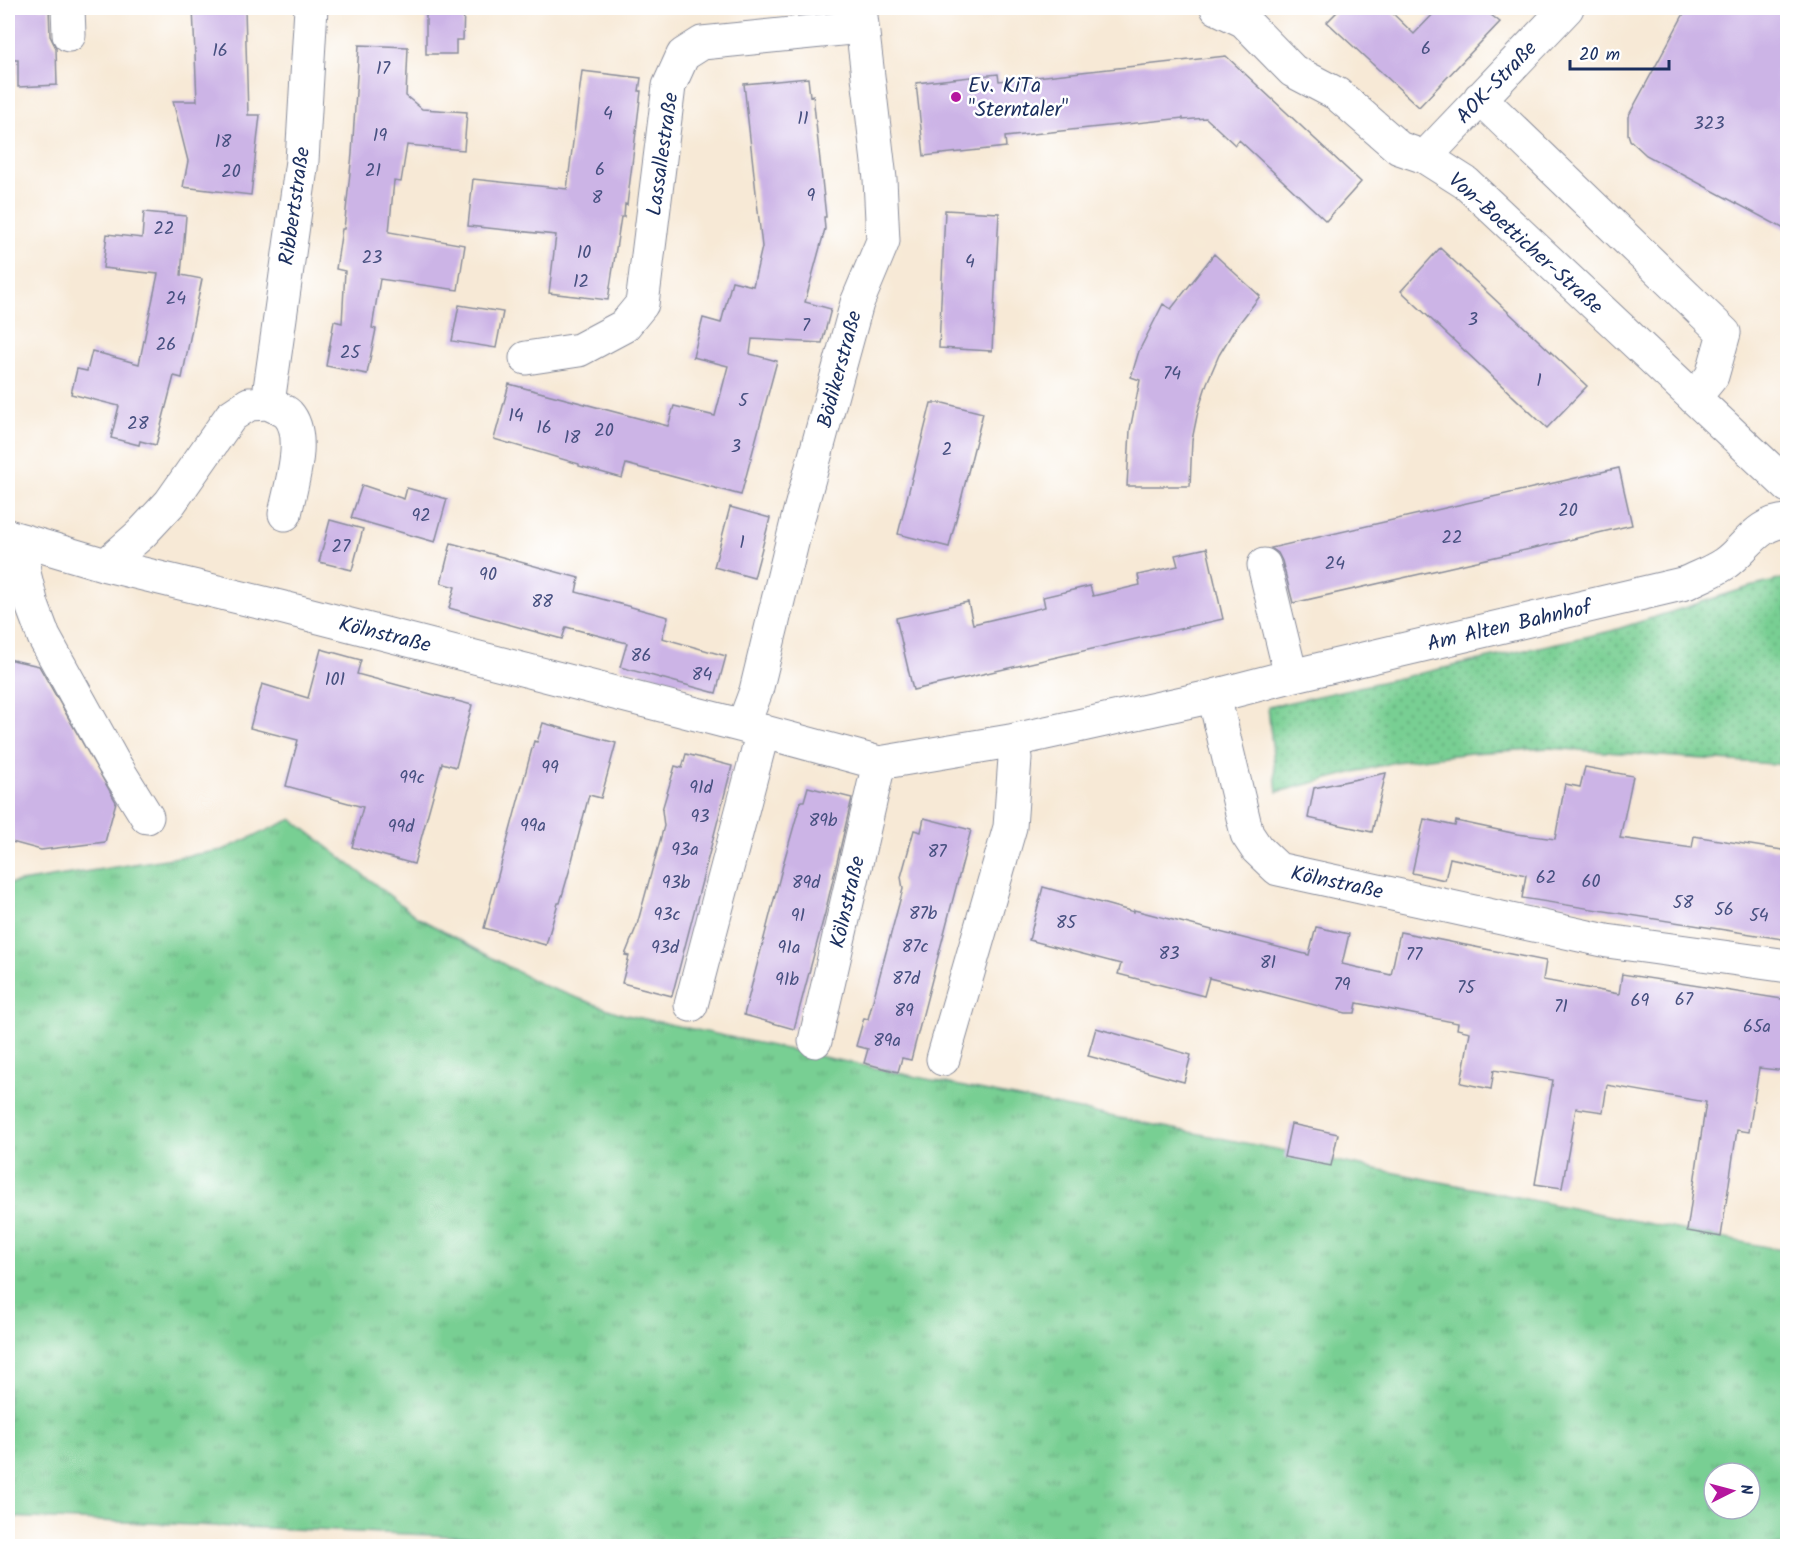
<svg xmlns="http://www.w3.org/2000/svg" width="1795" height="1554" viewBox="0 0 1795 1554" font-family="Kalam,sans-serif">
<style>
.grass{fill:url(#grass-tufts);stroke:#4a7f78;stroke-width:1.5;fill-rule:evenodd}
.park{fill:url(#park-dots);stroke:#4a7f78;stroke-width:1.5}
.building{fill:#ccb4e6}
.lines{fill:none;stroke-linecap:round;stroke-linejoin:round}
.minor-casing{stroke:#898c9a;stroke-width:35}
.minor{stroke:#fff;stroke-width:33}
.poi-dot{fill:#b5179e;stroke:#fff;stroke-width:2}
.labels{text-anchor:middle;stroke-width:5;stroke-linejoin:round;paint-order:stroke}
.number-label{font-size:18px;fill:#475080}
.street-label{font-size:21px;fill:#1b2f5e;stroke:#fff}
.poi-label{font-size:21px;fill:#1b2f5e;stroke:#fff;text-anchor:start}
</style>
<defs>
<pattern id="grass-tufts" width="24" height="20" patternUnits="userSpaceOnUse" patternTransform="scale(1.5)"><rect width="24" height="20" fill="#78cf93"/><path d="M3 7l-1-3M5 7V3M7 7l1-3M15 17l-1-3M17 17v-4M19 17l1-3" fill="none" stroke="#62a87b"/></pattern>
<pattern id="park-dots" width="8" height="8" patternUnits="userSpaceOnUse" patternTransform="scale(1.5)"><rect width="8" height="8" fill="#78cf93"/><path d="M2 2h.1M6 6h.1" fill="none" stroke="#62a87b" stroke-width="1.8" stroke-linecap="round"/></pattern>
</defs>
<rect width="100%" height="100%" fill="#fff"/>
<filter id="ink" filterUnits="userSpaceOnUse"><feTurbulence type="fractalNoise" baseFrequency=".0167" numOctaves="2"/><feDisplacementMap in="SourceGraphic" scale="12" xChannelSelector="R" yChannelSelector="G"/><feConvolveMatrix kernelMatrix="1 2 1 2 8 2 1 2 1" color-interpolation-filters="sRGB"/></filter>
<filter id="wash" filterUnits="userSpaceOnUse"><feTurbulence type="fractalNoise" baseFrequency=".008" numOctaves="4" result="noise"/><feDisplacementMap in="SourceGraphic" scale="24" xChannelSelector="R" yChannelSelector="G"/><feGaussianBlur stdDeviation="1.35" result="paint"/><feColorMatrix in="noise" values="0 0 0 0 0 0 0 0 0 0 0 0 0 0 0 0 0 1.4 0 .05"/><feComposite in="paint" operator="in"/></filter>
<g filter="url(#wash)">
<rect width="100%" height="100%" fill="#f7e9d6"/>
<path class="grass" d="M292,819L417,917L542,985L622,1014L969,1088L1787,1251V1546H681L8,1517V884L223,850ZM1714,1473H1750V1509H1714Z"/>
<path class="park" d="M1787,578V765L1549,748L1471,753L1395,762L1277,792L1268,707L1611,631L1746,588Z"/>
<g id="blocks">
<path class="building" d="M8,8H49L50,36L56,48L57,85L18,87V60H8Z
M193,8H245L248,115H260L251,195L183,187L188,161L173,101H197Z
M426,8H464L463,40H456V54H426Z
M1341,8H1387L1414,34L1439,8H1482L1500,22L1419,107L1327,22Z
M1687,8H1788V231L1646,155L1630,140L1628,134V117Z
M359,45L408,47L406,96L422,109L467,112L464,150L407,145L401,182L394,181L389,232L465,245L458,290L380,279L372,328L376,329L367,374L326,366L334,321L342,323L345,271L336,269L342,229H344L352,154Z
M1226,56L1361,182L1326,221L1239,140L1235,145L1206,118L1183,120V118L1005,137L1006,147L924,156L916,83L998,74L999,81Z
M582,71L641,78L639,91H641L627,205L625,204L624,217H621L608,300L549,293L556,235L468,226L473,179L567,189Z
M808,78L810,96L813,95L826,217H824L825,229L805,302L831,309L822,343L752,339L750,354L777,361L741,495L626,464L622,478L579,466V464L494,439L509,384L668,426L674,406L715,416L728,366L693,357L703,318L721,323L732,281L753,286L762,247L744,84Z
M945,210L999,213L992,351L939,348Z
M144,212L186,216L181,275L202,279L182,378L174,376L156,445L140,441L139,445L111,438L119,406L71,394L77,369L87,371L92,351L139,364L158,274L103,268L107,234L142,238Z
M1440,248L1587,386L1547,428L1401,291Z
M1214,254L1260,296L1234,330L1219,355L1207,383L1198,411L1192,440L1190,486H1127L1130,430L1140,380L1131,377L1139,351L1163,304L1171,309Z
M459,305L503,312L496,348L452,341Z
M931,403H943L983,413L949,547L898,534Z
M1619,468L1632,525L1556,543L1293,603L1282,561L1278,553L1271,548Z
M362,485L404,499L407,488L447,499L435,542L351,518Z
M730,507L770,518L754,578L714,567Z
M330,520L363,529L352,570L319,562Z
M451,543L579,578L576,592L668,617L662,638L726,656L716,693L620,667L627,643L566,627L562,639L449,608L455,587L441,583Z
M1207,548L1223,619L913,690L896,618L968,602L973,624L1045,607L1043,597L1090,586L1093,596L1140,585L1138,575L1178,566L1175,555Z
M321,649L361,660L357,674L472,705L456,767L442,763L414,864L352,847L363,807L286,786L298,740L250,728L262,684L308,698Z
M8,659L39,666L116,802L105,842L41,850L8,841Z
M543,723L616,743L601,798L589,795L569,872L560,903H558L546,945L484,928L534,741L537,742Z
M686,754L732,766L672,996L622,983L629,956L625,955L637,925L664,826L662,810L675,766L682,768Z
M1585,767L1633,776L1620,838L1692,848L1694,836L1788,851V940L1522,898L1526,875L1450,858L1445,880L1412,873L1424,819L1455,826L1456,821L1517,834L1555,839L1565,784L1580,787Z
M1386,773L1372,832L1308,818L1314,788Z
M808,787L852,798L825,913L794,1029L744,1015L784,861L801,801H804Z
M924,818L971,830L911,1060L902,1058L898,1072L864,1063L868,1049L856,1046L864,1018L868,1019L903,889L901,877L914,830L921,832Z
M1043,887L1134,912V910L1309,955L1316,927L1349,934L1342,964L1391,975L1400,932L1546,961L1543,980L1619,994L1622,974L1788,1000V1071L1759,1068L1749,1132L1737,1130L1721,1237L1687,1231L1706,1102L1607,1085L1603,1112L1576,1108L1562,1188L1535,1184L1553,1080L1494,1070L1491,1089L1461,1083L1470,1032L1457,1029L1458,1023L1357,1003L1355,1013H1346L1209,978L1204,996L1118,974L1121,964L1029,940Z
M1096,1028L1191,1055L1184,1082L1088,1056Z
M1291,1124L1338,1134L1331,1166L1284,1157Z"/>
</g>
</g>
<g filter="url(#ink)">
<use href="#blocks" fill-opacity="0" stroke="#898c9a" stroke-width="1.5"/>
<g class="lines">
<defs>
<path id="minor" d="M68,8L69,35
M1217,8L1244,21L1293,71L1337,94L1399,148L1425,157L1466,183L1788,486
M1480,98L1724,333L1712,376L1694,398
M1425,157L1567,8
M526,358L579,350L624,326L642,304L669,86L683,55L702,43L861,27
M268,403C274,406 284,410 288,414C308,436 290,488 285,514
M8,536L106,565L284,608L743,726L879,763L1010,741L1214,696L1291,676L1686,583C1698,577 1712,572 1724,564C1746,549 1757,522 1788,521
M22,540L24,573L32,605L44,637L113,762L147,817
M106,565L141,534L170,503L231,416L249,404L268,403L302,161L311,8
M1264,565L1291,676
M1214,696L1247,834L1257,849L1278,869L1607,941L1788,966
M743,726L756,691L797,522L857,303L883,241L880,179L860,8
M691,1005L763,731
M815,1041L879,763
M943,1059L1010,827L1015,758L1010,741"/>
</defs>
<use href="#minor" class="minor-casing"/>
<use href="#minor" class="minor"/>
</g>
</g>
<circle class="poi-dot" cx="956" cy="97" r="6"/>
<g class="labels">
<g class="number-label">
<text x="1426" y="54">6</text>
<text x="220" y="56">16</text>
<text x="383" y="74">17</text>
<text x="608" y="119">4</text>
<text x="803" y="124">11</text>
<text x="1709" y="129">323</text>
<text x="380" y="141">19</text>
<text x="223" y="147">18</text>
<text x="600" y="175">6</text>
<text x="373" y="176">21</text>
<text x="231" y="177">20</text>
<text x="811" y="201">9</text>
<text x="597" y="203">8</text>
<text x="164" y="234">22</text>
<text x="584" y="258">10</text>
<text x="372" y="263">23</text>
<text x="970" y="267">4</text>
<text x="581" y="287">12</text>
<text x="176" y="304">24</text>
<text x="1473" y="325">3</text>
<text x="806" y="331">7</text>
<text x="166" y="350">26</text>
<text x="350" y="358">25</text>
<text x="1172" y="379">74</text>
<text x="1539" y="386">1</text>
<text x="743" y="406">5</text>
<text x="516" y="421">14</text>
<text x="138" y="429">28</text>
<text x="544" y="433">16</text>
<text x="604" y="436">20</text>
<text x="572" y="443">18</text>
<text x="736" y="452">3</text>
<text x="947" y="455">2</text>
<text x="1568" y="516">20</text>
<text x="421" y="521">92</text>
<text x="1452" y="543">22</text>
<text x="742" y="548">1</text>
<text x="341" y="552">27</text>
<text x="1335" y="569">24</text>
<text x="488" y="580">90</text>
<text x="542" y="607">88</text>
<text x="641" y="661">86</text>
<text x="702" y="680">84</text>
<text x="335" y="685">101</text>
<text x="550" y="773">99</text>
<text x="412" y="783">99c</text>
<text x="701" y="793">91d</text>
<text x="700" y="822">93</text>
<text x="823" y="826">89b</text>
<text x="533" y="831">99a</text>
<text x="401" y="832">99d</text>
<text x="685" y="855">93a</text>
<text x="937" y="857">87</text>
<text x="1546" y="883">62</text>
<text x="1591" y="887">60</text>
<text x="676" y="888">93b</text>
<text x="806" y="888">89d</text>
<text x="1683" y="908">58</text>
<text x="1724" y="915">56</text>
<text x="923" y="919">87b</text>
<text x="667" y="920">93c</text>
<text x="798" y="921">91</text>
<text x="1759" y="921">54</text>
<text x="1066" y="928">85</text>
<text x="915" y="952">87c</text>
<text x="665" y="953">93d</text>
<text x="789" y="953">91a</text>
<text x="1169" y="959">83</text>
<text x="1414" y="960">77</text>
<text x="1268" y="968">81</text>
<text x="906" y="984">87d</text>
<text x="787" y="985">91b</text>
<text x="1342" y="990">79</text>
<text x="1466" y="993">75</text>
<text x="1684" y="1005">67</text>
<text x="1640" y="1006">69</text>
<text x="1561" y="1012">71</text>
<text x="904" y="1016">89</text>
<text x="1757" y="1032">65a</text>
<text x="887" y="1046">89a</text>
</g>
<g class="street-label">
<text transform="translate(1496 82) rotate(-46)" y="7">AOK-Straße</text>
<text transform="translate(662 154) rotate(-82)" y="7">Lassallestraße</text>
<text transform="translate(294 206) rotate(-82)" y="7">Ribbertstraße</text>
<text transform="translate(1526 243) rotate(42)" y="7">Von-Boetticher-Straße</text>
<text transform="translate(839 369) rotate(-75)" y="7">Bödikerstraße</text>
<text transform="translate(1509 625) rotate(-13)" y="7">Am Alten Bahnhof</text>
<text transform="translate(385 634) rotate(14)" y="7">Kölnstraße</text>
<text transform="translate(1337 882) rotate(12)" y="7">Kölnstraße</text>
<text transform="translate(847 902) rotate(-77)" y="7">Kölnstraße</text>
</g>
<g class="poi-label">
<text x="968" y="92">Ev. KiTa<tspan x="968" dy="24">"Sterntaler"</tspan></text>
</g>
</g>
<rect width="1795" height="1554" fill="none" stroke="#fff" stroke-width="30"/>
<g transform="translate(1732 1491) rotate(84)"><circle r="28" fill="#ffffff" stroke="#a4acbf" stroke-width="1.5"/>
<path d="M0-4.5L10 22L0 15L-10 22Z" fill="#b5179e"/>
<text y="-9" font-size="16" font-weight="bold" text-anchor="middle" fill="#1b2f5e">N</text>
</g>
<path d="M1570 60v9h99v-9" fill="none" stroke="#1b2f5e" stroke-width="3"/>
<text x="1579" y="60" font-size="18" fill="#1b2f5e" stroke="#ffffff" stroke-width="4.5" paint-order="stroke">20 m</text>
</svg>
